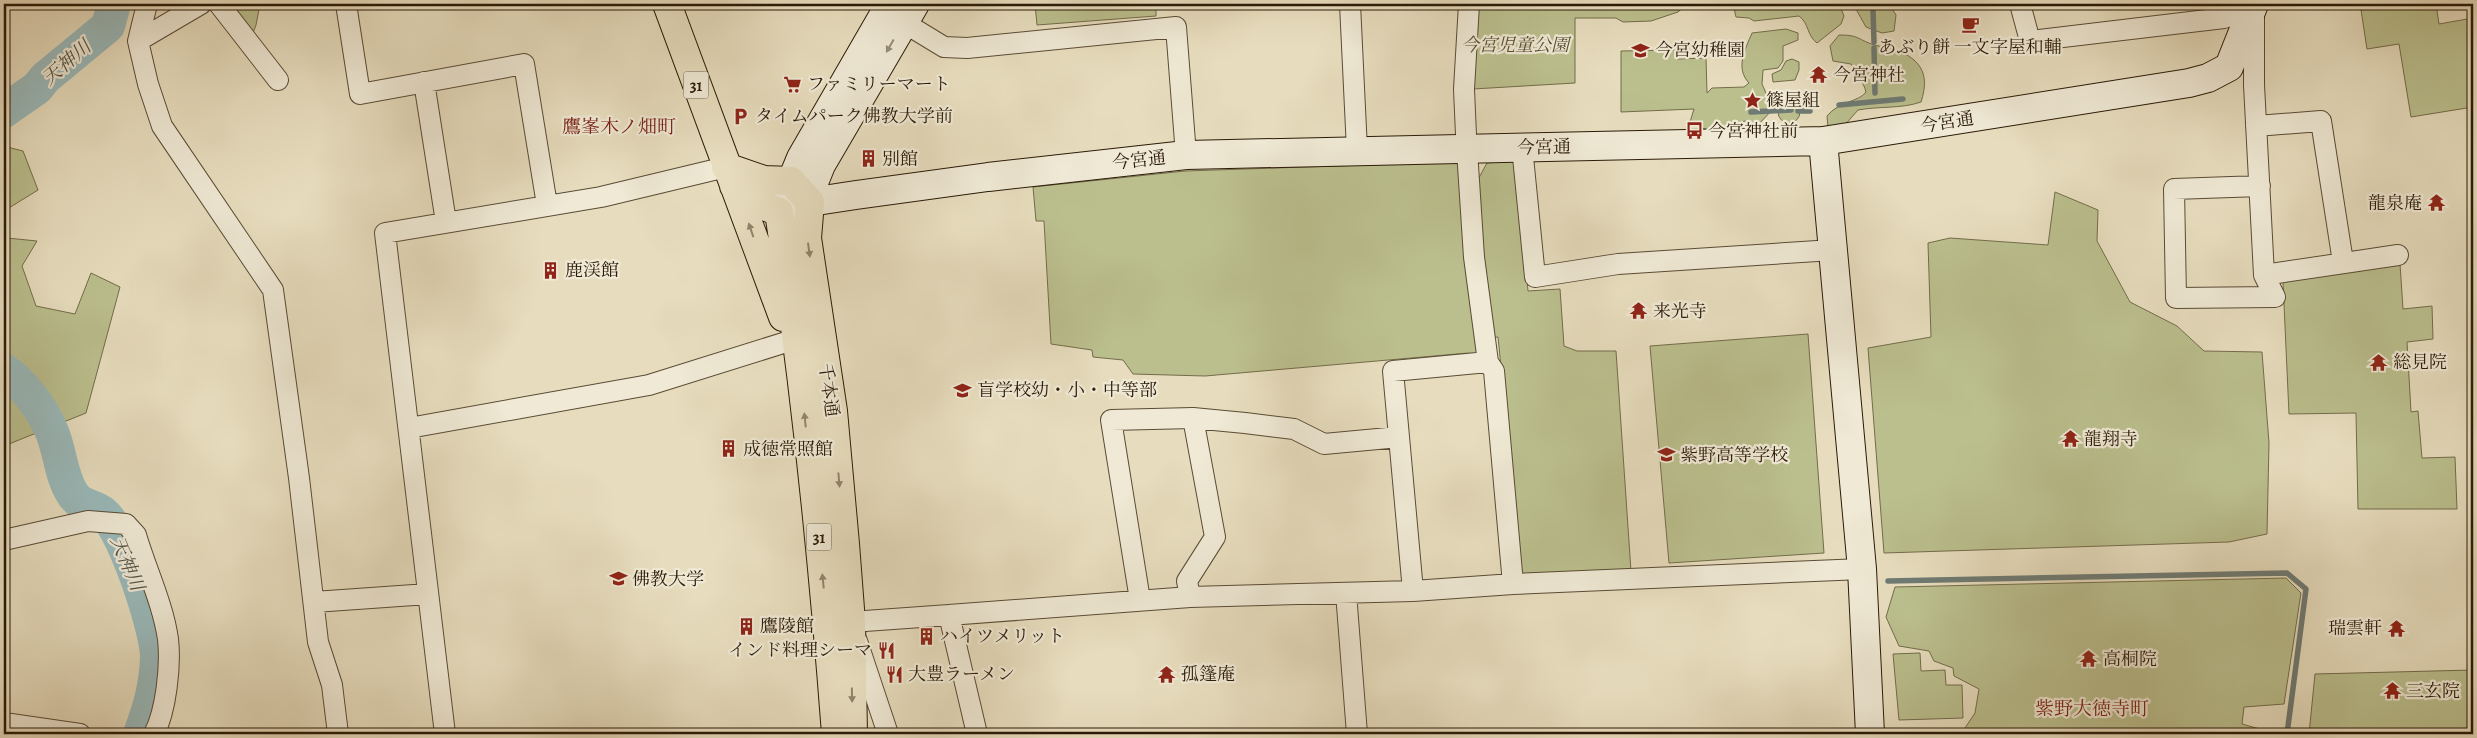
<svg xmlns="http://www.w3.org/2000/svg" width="2477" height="738" viewBox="0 0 2477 738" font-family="Alegreya,'Noto Serif JP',serif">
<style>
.green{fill:#bbbf8e;stroke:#736c4a}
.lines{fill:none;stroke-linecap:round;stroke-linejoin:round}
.stream{stroke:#6e7a73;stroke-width:5.5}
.river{stroke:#9ababb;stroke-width:34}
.street-casing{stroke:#5a4b35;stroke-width:22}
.secondary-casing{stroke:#2b1a07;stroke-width:30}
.primary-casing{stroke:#2b1a07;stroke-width:30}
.street{stroke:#efe9d5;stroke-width:20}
.secondary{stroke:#efe9d5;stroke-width:28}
.primary{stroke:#e7ddbe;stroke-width:28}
.oneway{fill:#978c78}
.oneway2{fill:#92856c}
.labels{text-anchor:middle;stroke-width:4.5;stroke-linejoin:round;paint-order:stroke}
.shield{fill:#efe9d5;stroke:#665845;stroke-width:1}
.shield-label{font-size:16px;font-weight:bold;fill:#2b1a07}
.park-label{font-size:18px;font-style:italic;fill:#564c30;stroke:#efe9d5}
.poi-label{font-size:18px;fill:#2b1a07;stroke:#efe9d5;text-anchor:start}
.street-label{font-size:18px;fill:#2b1a07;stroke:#efe9d5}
.water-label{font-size:19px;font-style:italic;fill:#525246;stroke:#efe9d5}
.neighbourhood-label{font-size:19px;fill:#7a1f14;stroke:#efe9d5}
</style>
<rect width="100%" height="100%" fill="#e7ddbe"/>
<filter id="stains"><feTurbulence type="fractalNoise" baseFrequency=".004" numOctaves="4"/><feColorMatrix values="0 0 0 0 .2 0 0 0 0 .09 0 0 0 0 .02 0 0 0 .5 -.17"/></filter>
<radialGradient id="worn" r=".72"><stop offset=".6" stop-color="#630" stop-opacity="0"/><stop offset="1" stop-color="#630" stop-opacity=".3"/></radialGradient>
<path class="green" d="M222,4H260L256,25L251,38Z
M1035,4H1156V16L1037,25Z
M1476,4H1687L1678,12L1651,21L1623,22L1616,18H1575V83L1473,89Z
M1733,4H1839L1844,16L1841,24L1817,43C1807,36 1809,23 1799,16L1754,21L1749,18L1736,17Z
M1858,4H1889L1896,15L1894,31L1882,33L1866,27L1857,11Z
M2398,4H2436L2439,24L2473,18V107L2411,117L2399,44L2367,49L2361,10Z
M1786,29L1798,33V40L1783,46V61L1778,68L1763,70L1762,84L1773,109L1758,125L1745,121L1731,125L1722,131L1711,132L1690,122L1694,109L1621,112V51L1677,50V59L1706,58L1707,93L1712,88L1744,87L1749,83C1735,68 1745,50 1752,33Z
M1839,35C1861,35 1857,40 1875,45C1880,47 1885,46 1890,48C1919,57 1931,72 1921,102C1901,109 1879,106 1858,110L1844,126L1828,127L1827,116C1839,101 1859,102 1866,92C1864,83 1856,72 1851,64L1833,61L1830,46Z
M1792,59L1799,62V70L1795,80L1773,82L1772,74L1781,70L1786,61Z
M1778 112a11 11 0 1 1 22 0a11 11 0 1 1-22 0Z
M4,143L11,148L23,151L38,190L4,211Z
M1517,161L1528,291L1560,289L1564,346L1577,351H1616L1631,571L1522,575L1498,337L1487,338L1476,183L1487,163Z
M1458,162L1480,352L1205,376L1133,374L1123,360L1093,357L1092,350L1051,344L1044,221H1036L1033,187L1185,171Z
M2055,192L2098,210L2097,241L2130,302L2177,326L2204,351L2262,352L2269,443L2267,534L2229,542L1884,553L1868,348L1931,337L1928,243L1950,238L2048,245Z
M4,229L7,238L37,241L22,266L36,306L75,314L91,273L120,287L86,413L4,446Z
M2400,264L2403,309L2432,306L2433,339L2407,342L2411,412L2418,411L2422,458L2455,457L2457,509H2358L2356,413L2289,414L2283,282Z
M1808,334L1824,553L1669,563L1650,346Z
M2286,578L2301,593L2284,704L2244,707L2242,724L2277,734H1963V731L1975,713L1979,689L1954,676L1953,668L1934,661L1929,651L1899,646L1886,617L1895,587Z
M1920,653L1921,671L1945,670L1946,685H1962L1963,718L1899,720L1893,654Z
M2473,670V734H2309L2315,674Z"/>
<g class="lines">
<path class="stream" d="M1873,10L1874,42
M1874,48L1875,93
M1839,105L1903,99
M1798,111H1810
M1751,112L1791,110
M1888,581L2287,573L2306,589L2287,734"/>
<path class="river" d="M4,111L37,88L45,78L108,26L114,4
M4,370C23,383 43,410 52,432C60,451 61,476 72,493C80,507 94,505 103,513C124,529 157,630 157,657C156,686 150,707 140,734"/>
<defs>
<path id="street" d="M147,4L138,41L201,4
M219,4L278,80
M346,4L360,94L524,64L547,205
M1350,4L1357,150
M1469,4L1464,89L1466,135L1474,257L1488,362L1494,371L1513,584
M2020,4L2030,41L2224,18L2254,7V85L2264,275L2275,297L2176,298L2174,189L2260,186
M893,16L944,47L967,48L1176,27L1186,155
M138,41L148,84L162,126L273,290L299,478L318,642L332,685L338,734
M424,82L446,222
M2256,126L2321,121L2343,262
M1522,147L1535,277L1618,264L1833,250
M2264,275L2398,255
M409,428L649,385L796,339L809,338
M4,540L88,521L126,524L136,535C146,569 163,604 168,639C171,666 166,711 154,734
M1413,591L1393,371L1488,362
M1346,593L1357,734
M1190,597L1187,581L1215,537L1193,418
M1140,600L1111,420L1193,418L1245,423L1294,429L1324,444L1399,437
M314,602L428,594
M949,615L1190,597L1413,591L1513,584L1862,569
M837,623L949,615L977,734
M857,641L888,734
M4,723L80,734
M445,734L385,233L601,197L726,167"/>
<path id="secondary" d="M1823,141L1862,569L1870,734
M810,202L815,180L821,165L915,4
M782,204L801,158L890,4
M779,212L810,202L856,195L988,177L1186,155L1823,141L2189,83L2208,78L2229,67L2254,4"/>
<path id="primary" d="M667,4L783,317
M726,167L764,180L791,181L810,202L807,238L833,411L845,544L851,622L853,734
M734,186L754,202L779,212C805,385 823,560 836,734"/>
</defs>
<use href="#street" class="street-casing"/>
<use href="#secondary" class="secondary-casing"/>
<use href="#primary" class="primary-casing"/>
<use href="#street" class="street"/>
<use href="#secondary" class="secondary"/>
<use href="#primary" class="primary"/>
</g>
<defs><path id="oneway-solid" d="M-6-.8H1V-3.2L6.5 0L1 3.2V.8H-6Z" transform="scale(1.25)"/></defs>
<use class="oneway" href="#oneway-solid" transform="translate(890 46) rotate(120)"/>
<g class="oneway2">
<use href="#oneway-solid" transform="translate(751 230) rotate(-109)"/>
<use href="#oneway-solid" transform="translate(809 250) rotate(82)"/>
<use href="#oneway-solid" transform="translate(805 420) rotate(-96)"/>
<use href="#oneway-solid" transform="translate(839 480) rotate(85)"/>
<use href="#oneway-solid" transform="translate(823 581) rotate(-96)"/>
<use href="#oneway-solid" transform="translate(852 695) rotate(89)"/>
</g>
<defs>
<symbol id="cafe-bare" viewBox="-9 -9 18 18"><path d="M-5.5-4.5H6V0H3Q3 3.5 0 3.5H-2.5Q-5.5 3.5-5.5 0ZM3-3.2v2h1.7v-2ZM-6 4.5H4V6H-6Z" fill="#8f2418" stroke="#efe9d5" stroke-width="2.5" paint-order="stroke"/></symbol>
<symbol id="school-bare" viewBox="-9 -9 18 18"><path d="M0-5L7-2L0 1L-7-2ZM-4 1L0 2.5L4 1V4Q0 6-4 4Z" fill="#8f2418" stroke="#efe9d5" stroke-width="2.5" paint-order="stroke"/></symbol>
<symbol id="temple-bare" viewBox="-9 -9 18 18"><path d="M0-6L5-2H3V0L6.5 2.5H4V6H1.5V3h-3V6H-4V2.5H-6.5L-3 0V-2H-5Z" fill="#8f2418" stroke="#efe9d5" stroke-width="2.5" paint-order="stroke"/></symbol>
<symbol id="supermarket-bare" viewBox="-9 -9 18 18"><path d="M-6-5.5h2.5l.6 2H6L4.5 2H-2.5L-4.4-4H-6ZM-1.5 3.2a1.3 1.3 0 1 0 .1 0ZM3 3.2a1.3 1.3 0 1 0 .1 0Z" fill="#8f2418" stroke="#efe9d5" stroke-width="2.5" paint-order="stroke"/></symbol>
<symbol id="sight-bare" viewBox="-9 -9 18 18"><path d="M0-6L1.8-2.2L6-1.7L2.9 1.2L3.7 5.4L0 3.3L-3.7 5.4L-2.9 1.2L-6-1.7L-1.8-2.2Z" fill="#8f2418" stroke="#efe9d5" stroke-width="2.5" paint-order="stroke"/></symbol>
<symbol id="parking-bare" viewBox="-9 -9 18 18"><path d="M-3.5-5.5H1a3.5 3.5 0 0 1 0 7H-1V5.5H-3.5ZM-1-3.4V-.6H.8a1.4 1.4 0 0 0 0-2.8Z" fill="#8f2418" stroke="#efe9d5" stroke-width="2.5" paint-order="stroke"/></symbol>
<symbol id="bus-bare" viewBox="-9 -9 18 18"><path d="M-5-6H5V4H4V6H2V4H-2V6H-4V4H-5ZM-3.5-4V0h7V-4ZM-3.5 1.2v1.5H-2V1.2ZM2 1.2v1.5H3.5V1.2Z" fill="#8f2418" stroke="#efe9d5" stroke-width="2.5" paint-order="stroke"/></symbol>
<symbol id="building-bare" viewBox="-9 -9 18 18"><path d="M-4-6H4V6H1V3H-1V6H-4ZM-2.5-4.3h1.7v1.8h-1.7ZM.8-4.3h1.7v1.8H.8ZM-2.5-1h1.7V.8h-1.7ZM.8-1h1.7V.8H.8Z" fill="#8f2418" stroke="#efe9d5" stroke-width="2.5" paint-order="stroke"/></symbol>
<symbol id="university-bare" viewBox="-9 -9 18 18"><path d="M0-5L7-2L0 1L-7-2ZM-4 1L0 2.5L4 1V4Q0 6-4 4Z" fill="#8f2418" stroke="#efe9d5" stroke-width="2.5" paint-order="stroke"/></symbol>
<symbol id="restaurant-bare" viewBox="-9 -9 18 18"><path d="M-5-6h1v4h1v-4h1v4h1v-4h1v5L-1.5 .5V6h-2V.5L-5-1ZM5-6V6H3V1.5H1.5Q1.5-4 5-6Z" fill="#8f2418" stroke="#efe9d5" stroke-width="2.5" paint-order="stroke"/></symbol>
</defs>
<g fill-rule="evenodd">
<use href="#cafe-bare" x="1958" y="12" width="25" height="25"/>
<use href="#school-bare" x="1628" y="38" width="25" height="25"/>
<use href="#temple-bare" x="1806" y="62" width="25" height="25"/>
<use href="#supermarket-bare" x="780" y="72" width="25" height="25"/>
<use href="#sight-bare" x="1740" y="88" width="25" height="25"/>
<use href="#parking-bare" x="728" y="104" width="25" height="25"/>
<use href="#bus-bare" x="1682" y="118" width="25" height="25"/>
<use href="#building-bare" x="856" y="146" width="25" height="25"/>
<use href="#temple-bare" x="2424" y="190" width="25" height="25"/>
<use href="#building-bare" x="538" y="258" width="25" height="25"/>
<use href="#temple-bare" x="1626" y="298" width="25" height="25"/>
<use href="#temple-bare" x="2366" y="350" width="25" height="25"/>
<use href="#school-bare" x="950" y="378" width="25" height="25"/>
<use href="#temple-bare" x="2058" y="426" width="25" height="25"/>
<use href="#building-bare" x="716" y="436" width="25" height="25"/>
<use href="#school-bare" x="1654" y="442" width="25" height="25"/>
<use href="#university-bare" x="606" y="566" width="25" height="25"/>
<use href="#building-bare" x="734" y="614" width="25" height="25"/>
<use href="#temple-bare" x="2384" y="616" width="25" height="25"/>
<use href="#building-bare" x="914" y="624" width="25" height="25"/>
<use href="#restaurant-bare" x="874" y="638" width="25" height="25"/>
<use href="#temple-bare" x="2076" y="646" width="25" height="25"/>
<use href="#restaurant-bare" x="882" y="662" width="25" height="25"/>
<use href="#temple-bare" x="1154" y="662" width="25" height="25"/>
<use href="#temple-bare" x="2380" y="678" width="25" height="25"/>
</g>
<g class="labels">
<g class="shield">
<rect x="683.5" y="71.5" width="25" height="27" rx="4"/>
<rect x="806.5" y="523.5" width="25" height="27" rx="4"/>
</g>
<g class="shield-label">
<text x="696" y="91">31</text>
<text x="819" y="543">31</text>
</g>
<g class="park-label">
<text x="1515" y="51">今宮児童公園</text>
</g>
<g class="poi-label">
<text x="1970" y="53" text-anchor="middle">あぶり餅 一文字屋和輔</text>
<text x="1655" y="56">今宮幼稚園</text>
<text x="1833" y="81">今宮神社</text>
<text x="807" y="90">ファミリーマート</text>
<text x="1766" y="106">篠屋組</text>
<text x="755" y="122">タイムパーク佛教大学前</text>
<text x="1708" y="137">今宮神社前</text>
<text x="882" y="165">別館</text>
<text x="2422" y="209" text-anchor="end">龍泉庵</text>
<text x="565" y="276">鹿渓館</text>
<text x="1653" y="317">来光寺</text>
<text x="2393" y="368">総見院</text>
<text x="977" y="396">盲学校幼・小・中等部</text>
<text x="2084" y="445">龍翔寺</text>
<text x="743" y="455">成徳常照館</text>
<text x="1680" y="461">紫野高等学校</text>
<text x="632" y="585">佛教大学</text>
<text x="760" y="632">鷹陵館</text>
<text x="2382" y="634" text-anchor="end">瑞雲軒</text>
<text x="940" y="642">ハイツメリット</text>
<text x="872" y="656" text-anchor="end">インド料理シーマ</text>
<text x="2103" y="665">高桐院</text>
<text x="908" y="680">大豊ラーメン</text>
<text x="1181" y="680">孤篷庵</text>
<text x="2406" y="697">三玄院</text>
</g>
<g class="street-label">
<text transform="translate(1947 122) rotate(-9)" y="6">今宮通</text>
<text transform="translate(1544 147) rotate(-1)" y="6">今宮通</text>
<text transform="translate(1139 160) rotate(-6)" y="6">今宮通</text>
<text transform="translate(829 390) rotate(82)" y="6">千本通</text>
</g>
<g class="water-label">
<text transform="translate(66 62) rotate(-41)" y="7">天神川</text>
<text transform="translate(128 563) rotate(67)" y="7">天神川</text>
</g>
<g class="neighbourhood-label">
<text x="619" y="133">鷹峯木ノ畑町</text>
<text x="2092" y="715">紫野大徳寺町</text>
</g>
</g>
<rect width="2477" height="738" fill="none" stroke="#e7ddbe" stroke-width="20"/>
<rect x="5" y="5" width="2467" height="728" fill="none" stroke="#2b1a07" stroke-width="2.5"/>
<rect x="10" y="10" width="2457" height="718" fill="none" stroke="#2b1a07"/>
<rect width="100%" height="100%" filter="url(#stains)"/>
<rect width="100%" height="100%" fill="url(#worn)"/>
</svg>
